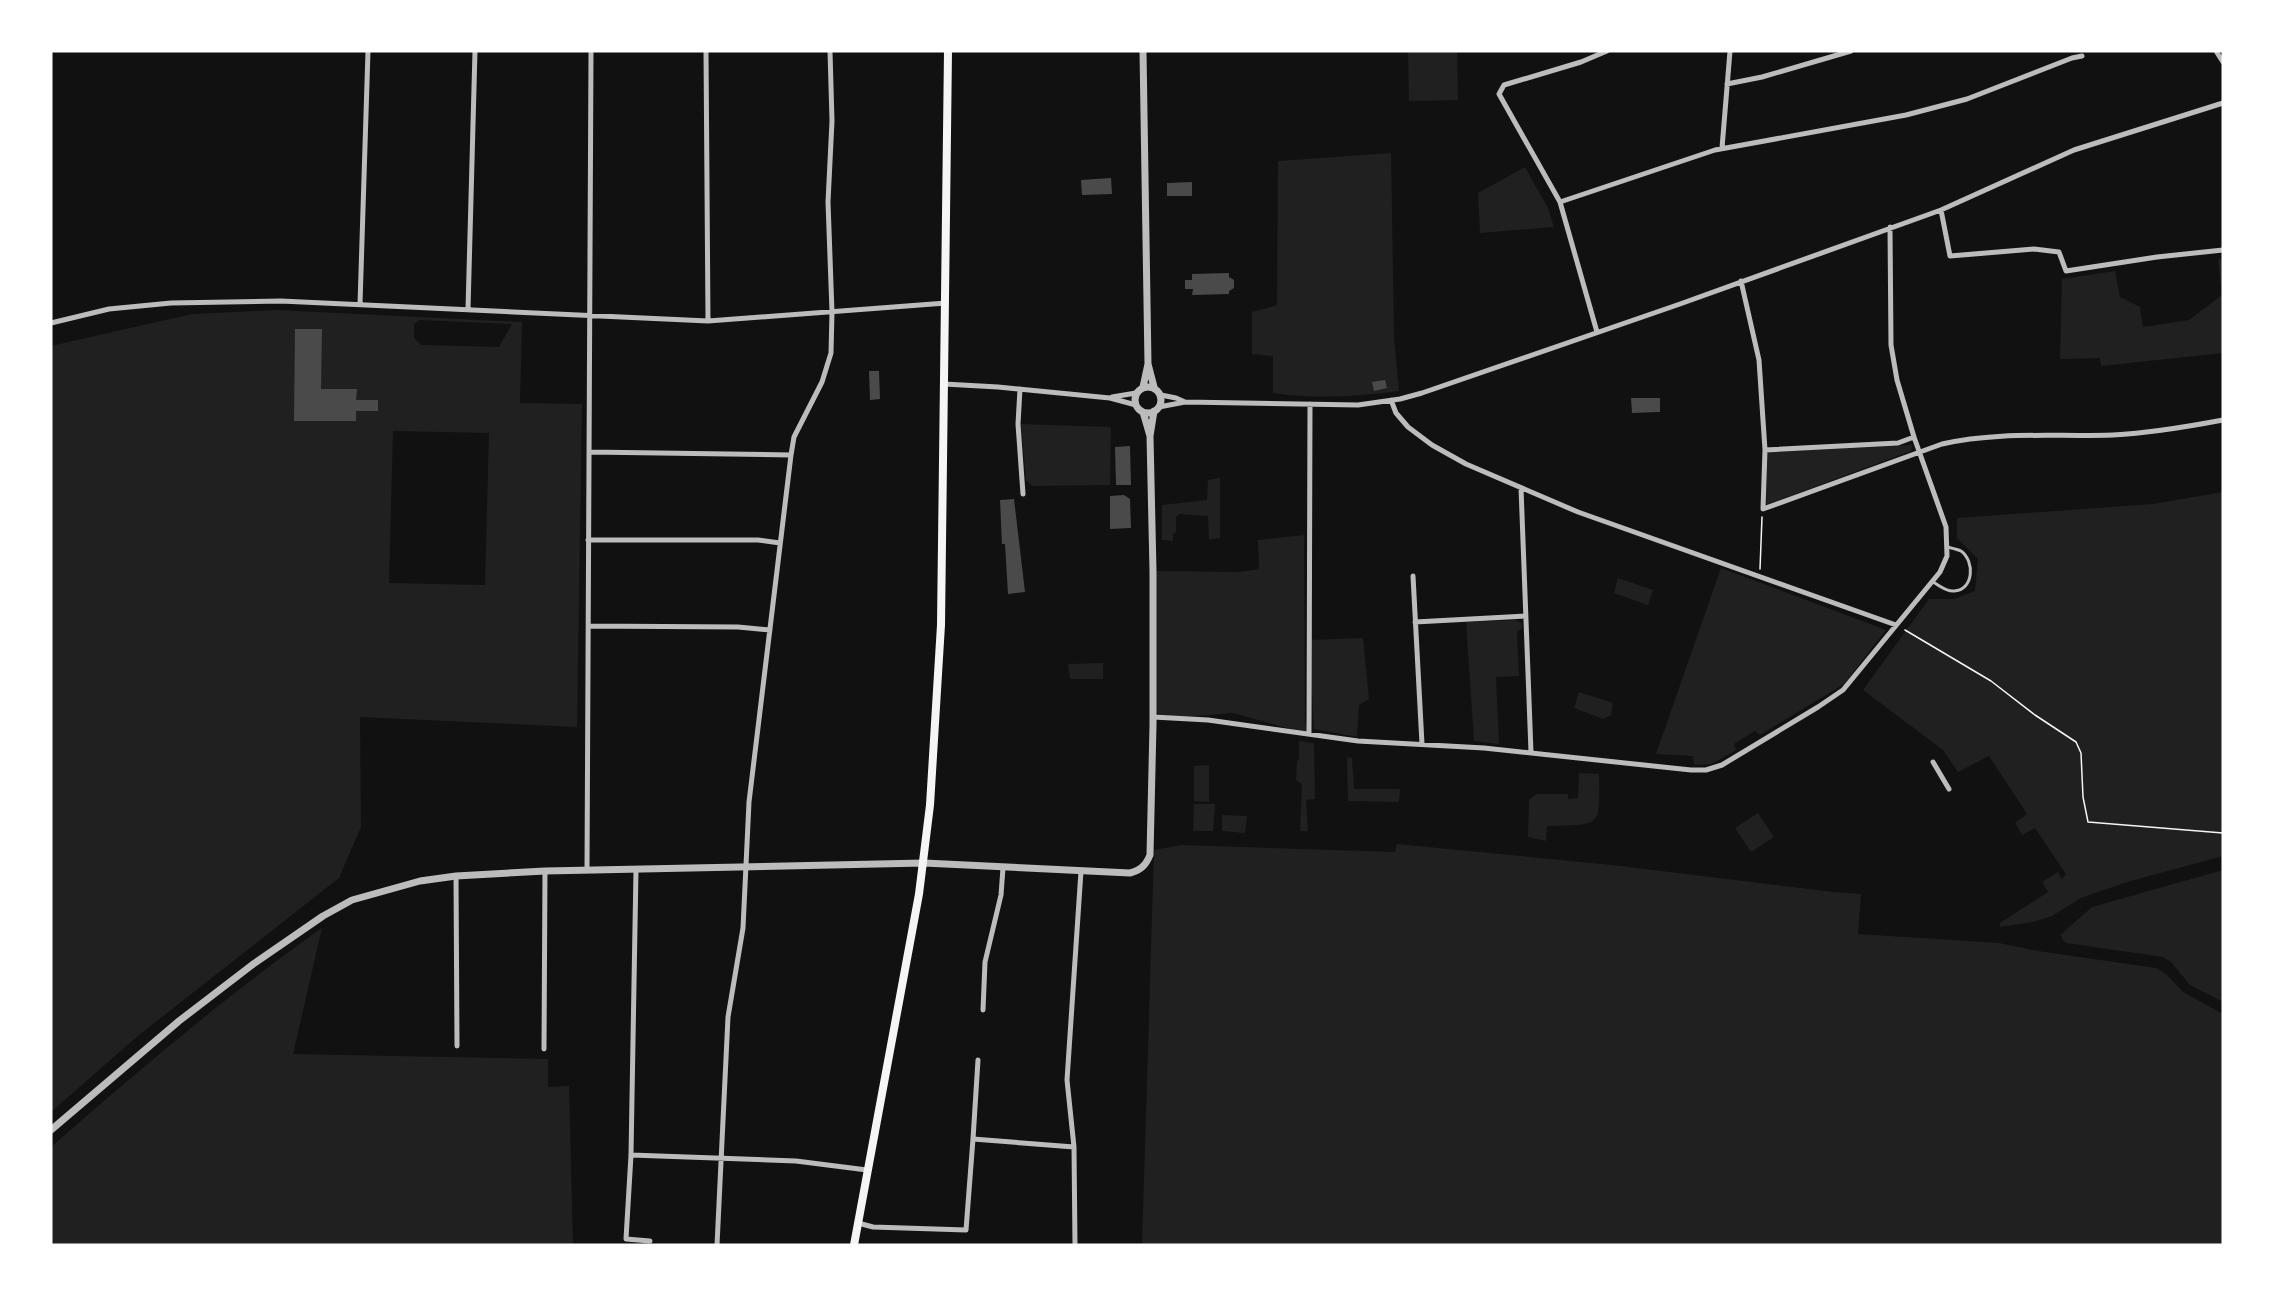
<svg xmlns="http://www.w3.org/2000/svg" width="2274" height="1296" viewBox="0 0 2274 1296" font-family="'Fira Sans Condensed',sans-serif">
<style>
.green{fill:#202020;fill-rule:evenodd}
.building{fill:#4a4a4a}
.lines{fill:none;stroke-linecap:round;stroke-linejoin:round}
.path{stroke:#f5f5f5;stroke-width:1.5}
.service{stroke:#bcbcbc;stroke-width:3}
.minor{stroke:#bcbcbc;stroke-width:5}
.tertiary{stroke:#bcbcbc;stroke-width:7}
.secondary{stroke:#f5f5f5;stroke-width:8}
</style>
<rect width="100%" height="100%" fill="#111"/>
<path class="green" d="M1408,51H1457L1458,100L1409,101Z
M1391,153L1394,336L1399,391C1357,397 1315,399 1273,393V356L1252,354V312L1277,305L1278,161Z
M1525,167L1548,208L1554,227L1480,233L1478,193Z
M2223,258V353L2101,366L2100,358L2060,359L2062,279L2115,271L2120,297L2140,307L2143,327L2189,320L2222,295L2218,259Z
M277,310L522,322L520,403L582,404L577,727L360,717L361,827L339,878L139,1035L51,1112V346L192,314ZM420,320L512,324L499,347L421,345L414,338V324ZM393,431L489,433L485,585L389,583Z
M1021,424L1111,427L1110,485L1032,486L1026,480Z
M1912,445L1911,451L1766,505L1767,452Z
M1220,478V538L1209,540L1208,516L1179,514L1176,517V532L1173,534V541L1162,540V505L1207,500L1208,480Z
M2223,492V856L2127,882L2081,898L2052,916L2033,922L2000,927V923L2048,892L2042,882L2058,872L2062,879L2066,874L2035,828L2022,835L2015,823L2027,814L1989,756L1958,772L1943,750L1863,690L1929,599H1954L1975,591L1978,559L1957,538V518L2153,504Z
M1304,535L1305,723L1309,734L1233,713L1168,718L1153,711V571L1240,572L1259,569L1258,540Z
M1721,568L1886,630L1844,684L1760,735L1755,731L1734,744L1736,750L1712,764L1694,765L1693,756L1656,754Z
M1618,578L1653,590L1648,605L1614,593Z
M1515,620L1521,623L1522,628L1517,632L1519,676L1496,677L1499,744L1474,741L1466,622Z
M1363,638L1369,699L1359,705L1357,737L1314,729L1309,640Z
M1103,663V679H1070L1068,664Z
M1579,692L1613,703L1611,715L1603,719L1574,708Z
M1299,741L1314,743L1315,799L1306,800L1308,831H1300L1302,784L1296,780L1297,761L1299,760Z
M1347,757L1352,758L1354,789H1400L1399,802L1348,801Z
M1209,765V802L1194,801V766Z
M1579,773L1599,774C1600,829 1601,824 1547,826L1546,841L1528,837L1529,800L1536,794H1568V799L1578,798Z
M1194,804H1215L1213,831H1193Z
M1758,813L1774,837L1751,852L1735,828Z
M1222,815L1247,816L1245,833L1222,831Z
M1397,844L1612,865L1833,892L1861,894L1858,934L1999,943L2038,951L2156,968L2166,974L2183,992L2223,1014V1245H1142L1154,850L1181,845L1395,852Z
M2223,870V1002L2190,985L2171,962L2163,957L2066,943L2062,939L2061,934L2092,907Z
M322,928L293,1054L548,1059V1087L569,1086L573,1245H51V1147C139,1070 227,995 322,928Z"/>
<path class="building" d="M1111,178L1112,194L1082,195L1081,180Z
M1192,182V196H1167V183Z
M1229,273V277L1234,280V288L1229,291V294L1192,295L1193,289H1185V280H1192V274Z
M295,329H322L321,389H357L356,400H378V411H356V421H294Z
M869,371H879L880,399L870,400Z
M1385,380L1387,388L1374,391L1372,382Z
M1631,398H1660V412L1632,413Z
M1130,446L1131,485H1116L1115,447Z
M1124,495L1130,499L1131,528L1110,529V496Z
M1014,499L1025,592L1008,594L1005,544H1002L1000,500Z"/>
<g class="lines">
<path class="path" d="M1760,569L1762,517
M1905,630L1991,681L2035,715L2076,742L2081,753L2083,797L2088,822L2223,833"/>
<path class="service" d="M1933,582C1939,585 1946,592 1954,591C1974,590 1975,561 1961,551C1957,549 1951,548 1947,547"/>
<path class="minor" d="M706,51L708,321
M2216,51L2223,62
M1727,84L1762,77L1851,51
M1722,148L1730,51
M1560,202L1715,150L1906,115L1967,99L2072,58L2082,56
M1941,210L1950,256L2034,249L2059,252L2066,271L2157,257L2223,250
M1741,281L1759,360L1765,450L1763,509L1942,444C1998,431 2056,437 2113,435C2150,433 2186,427 2223,420
M360,304L368,51
M468,309L475,51
M51,323L109,309L171,303L281,301L708,321L946,303
M1597,332L1560,202L1499,94L1504,85L1581,62L1607,51
M944,384L998,387L1110,398L1136,405
M1020,389L1018,424L1023,494
M1161,395L1176,398L1185,402
M1112,397L1136,393
M1391,400L1396,413L1408,427L1432,445L1466,464L1578,512L1896,625
M1159,407L1185,402L1358,405L1400,399L1422,393L1680,304L1941,210L2074,150L2223,103
M1765,450L1898,443L1914,437
M589,452L791,455
M1521,488L1531,752
M588,540H758L780,543
M1413,576L1422,744
M1415,622L1526,616
M588,626L738,627L770,630
M1153,717L1208,720L1358,741L1484,748L1691,770H1706L1722,765L1818,707L1843,690L1940,572L1947,556L1946,527L1914,437L1897,380L1891,345L1890,227
M1309,734L1310,404
M1933,762L1949,789
M587,870L591,51
M636,870L631,1155L626,1239L650,1241
M456,876L457,1046
M983,1010L985,962L1001,895L1003,868
M544,1049L545,871
M973,1139L978,1060
M631,1155L796,1161L867,1170
M858,1223L873,1227L966,1230L973,1139L1074,1147
M717,1245L728,1017L743,928L749,802L791,455L794,437L822,382L831,353L832,312L828,202L832,121L830,51
M1075,1245L1074,1147L1067,1080L1081,871"/>
<path class="tertiary" d="M1143,51L1148,364L1143,387
M1148,364L1154,387
M1135 400a13 13 0 1 1 26 0a13 13 0 1 1-26 0Z
M1150,436L1154,411
M51,1130L179,1021L252,965L323,916L352,900L420,881L456,876L545,871L924,863L1130,873C1141,870 1146,865 1150,855L1153,725V571L1150,436L1143,412"/>
<path class="secondary" d="M854,1245L919,894L930,805L941,625L948,51"/>
</g>
<rect width="2274" height="1296" fill="none" stroke="#ffffff" stroke-width="105"/>
</svg>
